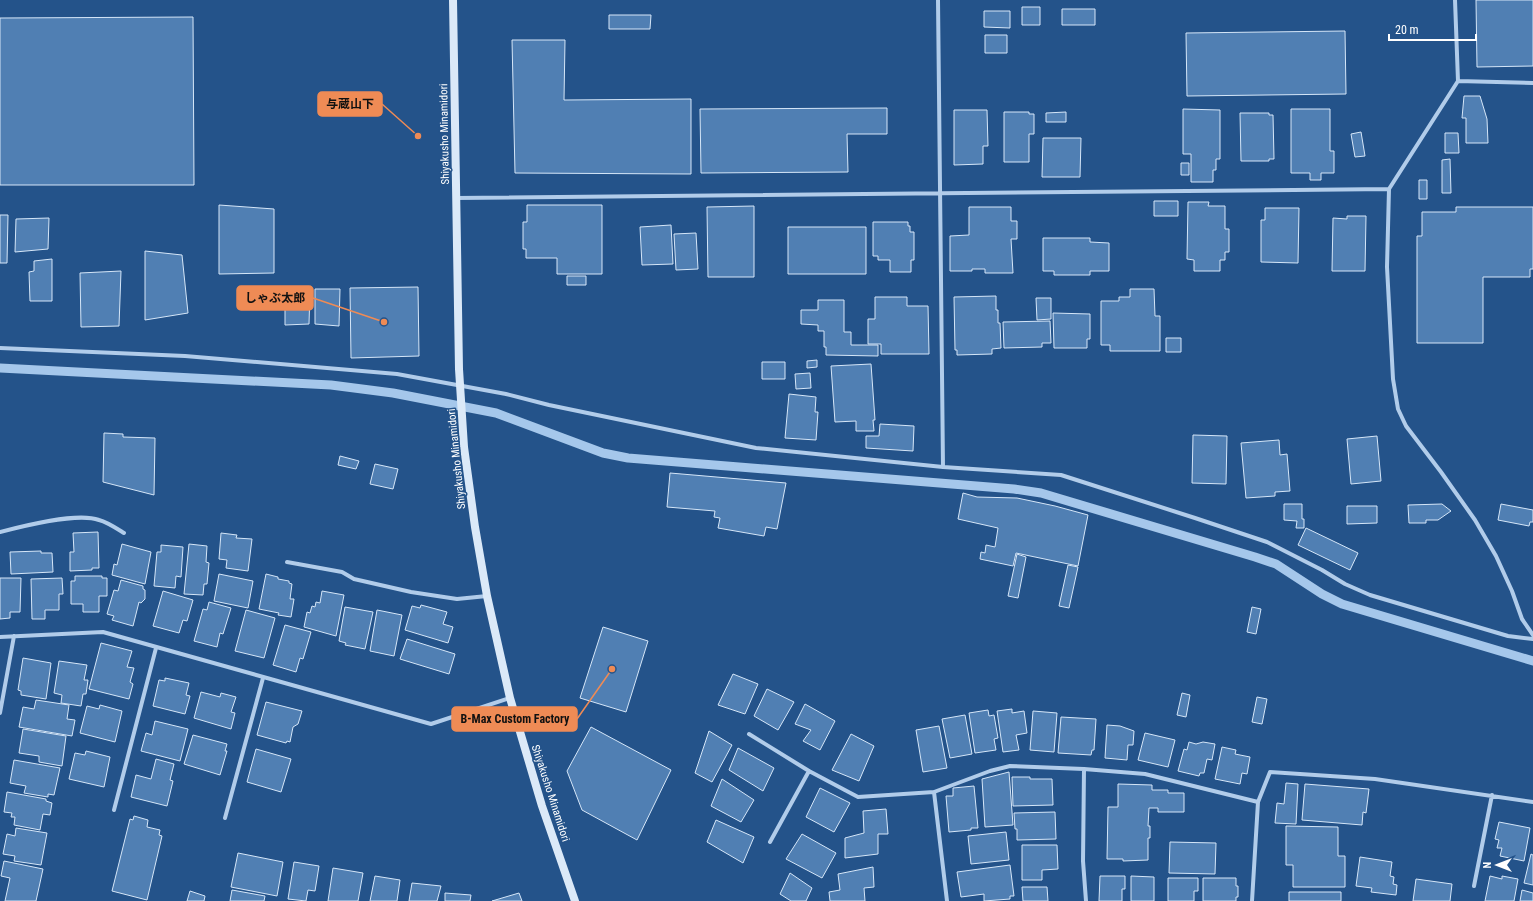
<svg xmlns="http://www.w3.org/2000/svg" width="1533" height="901" viewBox="0 0 1533 901" font-family="'Roboto Condensed','Noto Sans JP',sans-serif">
<style>
.lines{fill:none;stroke-linecap:round;stroke-linejoin:round}
.stream{stroke:#a5c7eb;stroke-width:9}
.building{fill:#507fb3;stroke:#d5e6f8}
.street{stroke:#b1ccea;stroke-width:4}
.secondary{stroke:#dbe9f8;stroke-width:8}
.labels{text-anchor:middle;stroke-width:3;stroke-linejoin:round;paint-order:stroke}
.street-label{font-size:11px;fill:#fff;stroke:#24538a}
.leader{fill:none;stroke:#ef8b55;stroke-width:1.5}
.callout-dot{fill:#ef8b55;stroke:#24538a;stroke-width:1.5}
.callout{fill:#ef8b55;stroke:#ef8b55;stroke-width:1.5}
.callout-label{font-size:12px;text-anchor:middle;font-weight:bold;fill:#111}
</style>
<rect width="100%" height="100%" fill="#24538a"/>
<g class="lines">
<path class="stream" d="M0,368L331,385L393,393L496,413L603,453L628,458L1014,489L1041,493L1255,557L1276,564L1322,594L1342,604L1533,661"/>
</g>
<path class="building" d="M1476,0H1533V66L1477,67Z
M1022,7H1040V25H1022Z
M1062,9H1095V25H1062Z
M984,11H1010V28L984,27Z
M609,15H651L650,29H609Z
M193,17L194,185H0V18Z
M1345,31L1346,94L1187,96L1186,33Z
M985,35H1007V53H985Z
M512,40H565L564,100L691,99V174L515,173Z
M1464,96H1480L1487,119L1488,143H1466V118H1462Z
M887,108V134H847L848,172L701,173L700,109Z
M1183,109L1220,110V159H1216V170H1213V182H1191V154H1183Z
M1291,109H1330V151H1334V173H1321V180H1310V173H1291Z
M954,110H987L988,146H983V164L954,165Z
M1004,112H1029V114H1034V134H1029V162H1004Z
M1066,112V122H1046V113Z
M1240,113H1269V115H1273L1274,159H1269V161H1241Z
M1361,132L1365,156L1355,157L1351,134Z
M1445,133H1458L1459,153H1445Z
M1043,138H1081L1080,177H1042Z
M1450,159L1451,193H1442V160Z
M1181,163H1189V175H1181Z
M1419,180H1427V199H1419Z
M1154,201H1178V216H1154Z
M1188,202H1209L1208,206H1225V229H1229V252H1225V260H1220V271H1194V260L1187,259Z
M219,205L274,209V273L219,274Z
M527,205H602V274H557V258H526V249H523V222H527Z
M754,206V277H708L707,207Z
M969,207H1011V221H1017V239H1011L1013,273H985V269H972V271H950V236L969,235Z
M1456,207H1533V269H1530V277H1483V343H1417V236H1422V212H1456Z
M1265,208H1299L1298,263L1261,262V220H1265Z
M0,215H8L7,263H0Z
M1347,216H1366L1365,271H1332L1333,218L1347,219Z
M49,218L48,249L15,252L16,219Z
M873,222H908V226H910V232H914V260H911V272H890V260H878V256H873Z
M671,225L673,264L642,265L640,227Z
M788,227H866V274H788Z
M696,233L698,269L676,270L674,234Z
M1043,238H1090V242L1109,243V271H1090V275H1054V271H1043Z
M145,251L182,255L188,313L145,320Z
M52,259V301H30L29,272L34,271V261Z
M121,271L119,326L81,327L80,273Z
M567,276H586V285H567Z
M418,287L419,356L351,358L350,288Z
M285,289L310,290L309,324L285,325Z
M315,289H340L339,326L315,324Z
M1130,289H1154L1155,316H1160V351H1110V345H1101V301H1119V297H1130Z
M996,296V310H998V323H1000L1001,348L992,349V354L957,355V350H955L954,297Z
M875,297H907V306H928L929,354H881V344H868V319H875Z
M1036,298H1051V319L1037,320Z
M818,300H844V332H851V345H878V356L826,355V347H824V331H818V325L801,324V310H818Z
M1053,313L1090,314V339H1087V348H1054Z
M1050,321L1051,343H1042V347L1004,348L1003,322Z
M1166,338H1181V352H1166Z
M817,360V367L807,368V361Z
M762,362H785V379H762Z
M871,364L875,420H873L874,431H856V421L835,422L831,366Z
M810,373L811,388L796,389L795,374Z
M789,394L816,397L815,412H818L816,440L785,438Z
M880,424L914,426L913,451L866,448V436H879Z
M104,433L123,434V437L155,438L154,495L103,482Z
M1193,435L1227,436L1226,484L1192,483Z
M1377,436L1381,481L1351,484L1347,439Z
M1279,440L1280,455L1287,454L1290,491L1275,492V496L1246,498L1241,443Z
M340,456L359,461L356,469L338,465Z
M375,464L398,469L393,489L370,484Z
M670,473L786,483L777,529L766,527L764,536L718,528L720,518L714,517L715,511L667,507Z
M963,493L977,497L1017,498L1055,506L1088,515L1078,566L1016,553L1013,566L980,559L981,552L985,553L986,545L995,547L998,528L958,519Z
M1284,504H1302V519H1304V528H1296L1297,521L1284,520Z
M1442,504L1451,511L1438,520H1426V523H1409L1408,505Z
M1501,504L1533,510V522H1530L1529,526L1498,520Z
M1347,506H1377V523L1347,524Z
M1306,528L1358,553L1350,570L1298,545Z
M98,532L99,568H92V570L70,571V552H74L73,533Z
M221,533L237,535L236,538L252,539L248,571L226,568L227,560L219,559Z
M122,544L151,552L145,584L112,575L114,564L117,565Z
M189,544L207,546L206,562L209,563L207,584H204L203,595L184,594Z
M161,545L183,547L181,577L176,576L175,588L154,586L157,552H161Z
M41,551V553H52L53,572L11,574L10,552Z
M1017,554L1026,557L1018,598L1008,596Z
M1068,565L1078,567L1069,608L1059,606Z
M219,574L253,581L248,608L214,601Z
M266,574L278,577V579L289,581V583L292,584L290,599H294L291,617L278,615L279,613L259,609Z
M75,576H102V578H107V596H99V612H83V604H71V581H75Z
M0,578H21L20,612H10V618L0,619Z
M62,578L63,594H59V610H45V619H32L31,579Z
M121,580L143,586V589L145,590V599L141,603L139,602L133,626L112,620L114,616L107,614L114,590L118,591Z
M163,591L193,600L187,621L183,620L179,633L153,626Z
M322,591L344,595L336,636L304,627L307,612L310,613L312,606L315,607L316,602L320,603Z
M209,602L231,608L223,634L220,633L217,647L194,641L203,609L207,610Z
M421,605L447,612L443,624L453,627L448,643L405,630L412,606L420,608Z
M345,607L373,612L365,649L345,645L346,643L339,641Z
M1252,607L1261,609L1256,634L1247,632Z
M246,610L275,618L264,658L235,651Z
M377,610L402,615L394,656L370,651Z
M285,625L311,632L303,659L300,658L296,672L273,665Z
M603,627L648,641L626,712L580,698Z
M407,639L455,654L449,674L400,659Z
M101,643L132,651L127,667L134,668L130,682L133,684L129,699L89,689Z
M23,658L51,663L46,699L21,695V691L18,690Z
M59,661L87,665L84,680H88L86,694H83L81,706L61,703L62,695L54,693Z
M733,674L758,684L745,714L718,705Z
M165,678L189,683L186,695L190,696L185,714L153,706L159,680L165,681Z
M767,689L794,702L778,730L754,716Z
M201,692L220,697L221,693L236,697L231,712L235,713L231,729L194,718Z
M1182,693L1190,695L1186,717L1177,715Z
M1257,697L1267,699L1262,724L1252,722Z
M36,700L69,705L67,719L75,720L72,736L19,727L23,707L34,709Z
M266,702L302,711L298,724L293,727L290,742L287,741L286,743L257,735Z
M805,704L835,721L820,750L803,741L811,730L795,724Z
M100,705L122,711L115,742L80,733L87,706L99,709Z
M1012,709V713L1024,711L1027,733L1016,735L1019,750L1003,752L997,711Z
M988,710L989,716L994,715L998,738L994,739L996,750L975,753L969,713Z
M1033,711L1057,713L1054,752L1030,750Z
M965,715L972,754L950,758L942,719Z
M1061,717L1096,719L1094,750H1092L1091,755L1058,753Z
M155,721L188,729L180,761L141,751L146,733L152,735Z
M1107,725L1120,726L1134,731L1133,745H1128L1127,760L1105,758Z
M939,726L947,768L923,772L916,730Z
M591,727L671,770L637,840L582,810L567,771Z
M23,729L66,736L62,766L39,762V756L19,753Z
M709,731L732,745L712,782L695,773Z
M1145,733L1175,740L1168,767L1138,760Z
M851,734L874,746L859,781L832,770Z
M193,735L227,744L225,751H227L220,775L184,764Z
M1189,742L1196,744L1203,742L1215,744L1212,760L1207,759L1204,773H1200L1199,776L1178,771L1184,749L1187,750Z
M1222,747L1236,750L1235,754L1250,757L1247,774L1242,773L1240,784L1215,779Z
M738,748L774,768L763,791L729,770Z
M256,749L291,759L281,792L247,782Z
M86,751L110,757L104,787L69,779L75,753L85,755Z
M156,759L174,764L170,780L173,781L167,806L131,797L136,775L151,779Z
M14,760L60,768L54,795L48,794V797L24,793L26,786L10,783Z
M1009,772L1013,825L985,827L982,779Z
M1012,777H1030V779H1052L1053,805L1013,806Z
M722,779L754,800L741,822L711,806Z
M1286,783L1298,784L1296,824L1275,823L1277,803L1284,804Z
M1118,784L1152,785V790H1168V793H1184V812H1158V808H1149L1148,826H1150V838H1148V860L1123,861V859H1107L1108,807H1118Z
M1305,784L1369,789L1366,813L1363,812L1362,825L1302,820Z
M974,786L978,828H971V830L949,832L946,796H953V788Z
M820,788L850,803L834,832L806,817Z
M7,792L46,799V801L52,803L50,815L43,814L40,830L14,825L15,817H11L12,813L4,812Z
M886,809L888,834H878V854L845,858V838L864,833L863,811Z
M1055,812L1056,839L1017,840V829H1015L1014,813Z
M134,816L148,820L147,827L160,830L159,835L162,836L147,900L112,891L130,819L133,820Z
M716,820L754,837L743,863L707,842Z
M1499,822L1530,828L1524,861L1500,856L1502,848H1497L1499,840L1495,839Z
M1286,826L1338,827V856H1345V887H1293V865H1286Z
M16,828L47,833L41,865L14,861L15,856L3,854L7,834L15,836Z
M1006,832L1009,860L971,864L968,836Z
M802,834L836,853L822,878L786,859Z
M1170,842L1216,843L1215,874L1169,873Z
M1022,845H1057L1058,869L1042,870V880H1022Z
M238,853L283,862L277,896L231,887Z
M1531,854L1533,855V885L1524,883Z
M1360,857L1392,862L1390,876L1394,877L1393,884L1397,885L1396,895L1371,892L1372,888L1356,886Z
M4,861L43,869L36,901H5L10,878L1,876Z
M294,862L319,866L315,891L308,890L306,901L288,899Z
M1010,865L1014,896H1010V899L984,901V894L961,897L957,872Z
M873,867L874,887L864,888L865,901H830L829,892L840,890L838,874Z
M333,868L363,873L358,901H328Z
M790,873L812,888L806,901H791L780,894Z
M375,876L400,880L397,901H370Z
M1100,876H1125V889H1122V901H1099Z
M1131,876L1154,877V901H1131Z
M1490,876L1502,879V876L1518,879L1514,901H1485Z
M1168,878H1198V891H1194V901H1168Z
M1203,878H1236V886H1238V897H1236V901H1203Z
M1416,879L1452,884L1450,901H1413Z
M412,883L441,886L437,901H409Z
M1022,887H1047L1048,901H1023Z
M232,890L265,896L264,901H230Z
M1522,890L1533,893V901H1520Z
M190,891L205,896L204,901H187Z
M1289,892H1341V901H1289Z
M445,893L471,895L470,901H445Z
M519,893L522,901H492Z"/>
<g class="lines">
<path class="street" d="M938,0L943,467
M1455,0L1458,81L1389,189L1387,267L1393,379L1398,409L1406,426L1441,472L1475,520L1496,556L1512,591L1522,619L1533,635
M1458,81L1533,83
M456,198L1389,189
M0,348L185,356L397,374L506,394L549,405L756,448L943,467L1061,475L1195,518L1267,542L1322,570L1345,584L1370,595L1508,636L1533,639
M0,532C23,526 77,512 99,520C107,522 116,528 124,533
M287,562L342,572L354,579L411,592L457,599L487,596
M0,637L103,632L431,724L510,698
M0,713L14,636
M749,734L809,771
M1084,769L1083,861L1086,901
M934,792L947,901
M114,810L156,648
M225,818L263,678
M770,842L809,771L858,797L934,792L990,771L1010,766L1084,769L1145,774L1258,802
M1474,886L1492,795
M1252,901L1258,802L1270,772L1375,779L1533,802"/>
<path class="secondary" d="M453,0L459,369L464,447L475,527L487,596L510,698L542,806L575,901"/>
</g>
<g class="labels">
<g class="street-label">
<text transform="translate(444 134) rotate(-91)" y="4">Shiyakusho Minamidori</text>
<text transform="translate(456 459) rotate(-96)" y="4">Shiyakusho Minamidori</text>
<text transform="translate(551 793) rotate(72)" y="4">Shiyakusho Minamidori</text>
</g>
</g>
<path class="leader" d="M418 136L382 104M384 322L313 298M612 669L577 719"/>
<g class="callout-dot">
<circle cx="418" cy="136" r="4"/>
<circle cx="384" cy="322" r="4"/>
<circle cx="612" cy="669" r="4"/>
</g>
<g class="callout">
<rect x="318" y="92" width="64" height="24" rx="4"/>
<rect x="237" y="286" width="76" height="24" rx="4"/>
<rect x="452" y="707" width="125" height="24" rx="4"/>
</g>
<g class="callout-label">
<text x="350" y="108">与蔵山下</text>
<text x="275" y="302">しゃぶ太郎</text>
<text x="515" y="723">B-Max Custom Factory</text>
</g>
<g transform="translate(1497 865) rotate(270)" stroke="#24538a" stroke-width="3" paint-order="stroke">
<path d="M0-3L7 15L0 10L-7 15Z" fill="#ffffff"/>
<text y="-6" font-size="11" font-weight="bold" text-anchor="middle" fill="#ffffff">N</text>
</g>
<path d="M1389 34v6h87v-6" fill="none" stroke="#ffffff" stroke-width="2"/>
<text x="1395" y="34" font-size="12" fill="#ffffff" stroke="#24538a" stroke-width="3" paint-order="stroke">20 m</text>
</svg>
